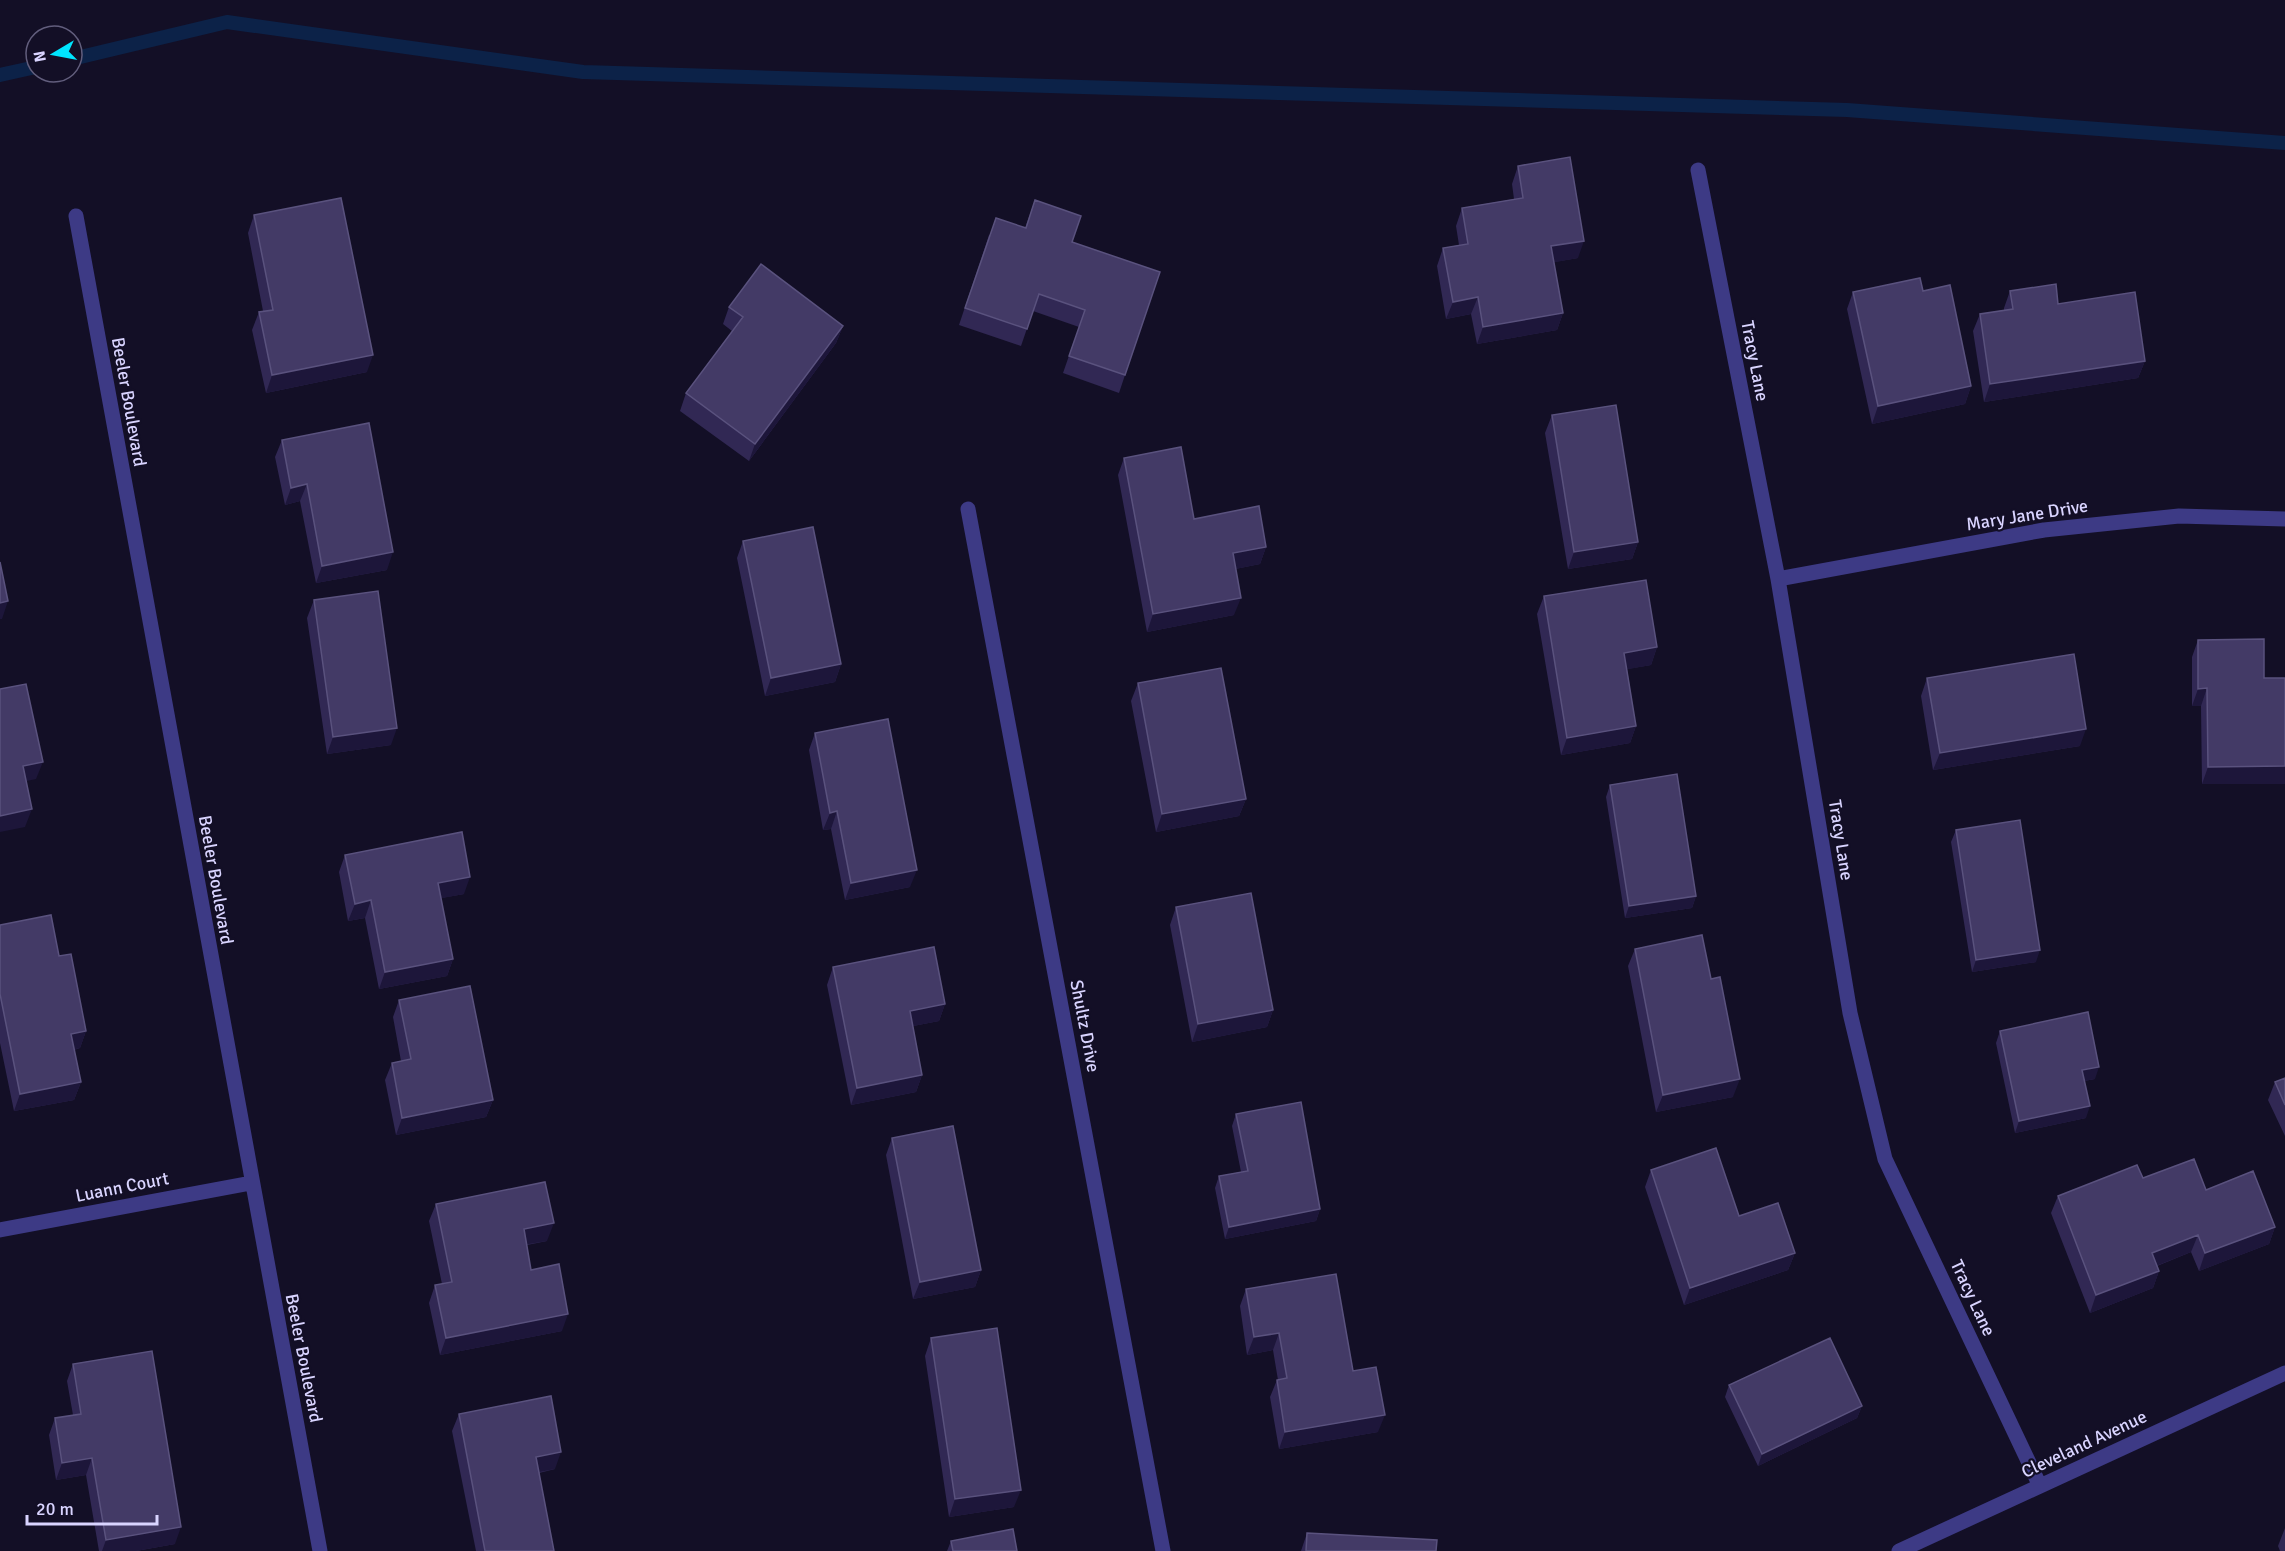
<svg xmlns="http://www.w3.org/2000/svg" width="2285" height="1551" viewBox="0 0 2285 1551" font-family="Signika,sans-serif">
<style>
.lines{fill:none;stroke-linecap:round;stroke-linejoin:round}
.stream{stroke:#0c2248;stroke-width:14}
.minor{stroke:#3d3a85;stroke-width:15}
.wall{fill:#312854}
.shaded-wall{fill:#1d163a}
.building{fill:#433a66;stroke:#5a527e;stroke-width:1.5}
.labels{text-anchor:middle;stroke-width:4.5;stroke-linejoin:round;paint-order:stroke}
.street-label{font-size:18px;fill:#d9d4ff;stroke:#130f26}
</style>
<rect width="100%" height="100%" fill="#130f26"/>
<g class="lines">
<path class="stream" d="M72,59L227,22L583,72L1847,110L2285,143
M0,75L36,67"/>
<path class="minor" d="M1698,170L1778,579L1850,1013L1885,1159L2040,1486
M76,216L320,1551
M968,509L1163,1551
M1778,579L2044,530L2179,516L2285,519
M0,1230L251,1183
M1899,1551L2285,1373"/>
</g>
<path class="wall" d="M1518,166L1578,258L1554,262L1563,313L1557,330L1477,344L1471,314L1446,319L1437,266L1443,248L1459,245L1456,226L1462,208L1514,199L1512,184Z
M1035,200L1072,242L1125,375L1119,393L1063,373L1079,327L1033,311L1021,346L959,325L989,235L1025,228Z
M254,215L367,372L266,393L252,330L259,312L263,311L248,233Z
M1923,291L1971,386L1965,404L1872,424L1847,309L1853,292Z
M2010,291L2058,304L2145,361L2138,378L1984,402L1973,331L1980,314L2004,310V308Z
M729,307L843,326L836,343L749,461L680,411L686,393L732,331L723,324Z
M1552,415L1638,542L1632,559L1568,569L1545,433Z
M282,440L387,570L316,583L300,501L285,505L275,457Z
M1124,458L1194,519L1266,547L1260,564L1235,569L1234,615L1147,632L1118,475Z
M743,541L841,664L835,682L765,696L737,558Z
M1544,596L1657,647L1651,665L1627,669L1636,726L1630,743L1561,755L1537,614Z
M314,600L391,745L327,754L307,618Z
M2198,640L2264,678H2285V784H2202L2201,706H2192V657Z
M1927,678L2080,746L1933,770L1921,696Z
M1138,683L1246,799L1239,816L1156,832L1131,701Z
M815,733L910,887L845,900L831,829L823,830L809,750Z
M1610,785L1696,896L1692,908L1625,918L1606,797Z
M1956,830L2036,962L1972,972L1951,842Z
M345,855L464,894L441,898L453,959L447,976L379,989L365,918L348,921L339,872Z
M1176,907L1273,1010L1267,1027L1192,1042L1170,925Z
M0,925L59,956L86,1031L80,1048L74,1050L81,1082L74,1100L14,1111L0,1043Z
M1635,949L1733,1097L1656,1112L1628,966Z
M833,967L945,1004L939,1021L913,1026L922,1075L916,1092L851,1105L827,985Z
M399,1000L493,1100L486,1117L396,1135L385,1080L392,1063L401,1061L393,1017Z
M2000,1031L2095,1079L2084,1081L2086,1118L2015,1133L1996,1043Z
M2285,1078V1136L2268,1100L2275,1082Z
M1236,1114L1320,1209L1316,1221L1225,1239L1215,1188L1219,1176L1241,1172L1232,1126Z
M892,1138L981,1270L975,1287L913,1299L886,1155Z
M1651,1170L1739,1216L1795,1253L1788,1270L1684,1305L1645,1187Z
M2143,1178L2206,1190L2275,1227L2269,1244L2199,1271L2191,1252L2157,1266L2159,1271L2153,1288L2090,1313L2051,1213L2058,1196Z
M436,1204L547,1241L527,1245L531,1270L562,1331L440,1355L429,1303L435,1285L442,1284L429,1221Z
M1246,1289L1353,1371L1378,1432L1279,1449L1270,1397L1277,1380H1278L1273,1350L1247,1355L1240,1306Z
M931,1338L1014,1507L949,1517L925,1356Z
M73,1364L175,1544L136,1551H99L86,1475L56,1480L49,1435L55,1418L73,1415L67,1381Z
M1729,1385L1862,1406L1857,1418L1758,1466L1725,1397Z
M459,1414L555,1469L539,1473L554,1551H476L452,1431Z
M2285,1528V1551H2280L2278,1546Z
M1307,1533L1436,1551H1301Z
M951,1541L1017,1551H947Z"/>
<path class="shaded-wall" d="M1584,241L1578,258L1545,264L1551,246Z
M1478,297L1471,314L1446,319L1453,302Z
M1563,313L1557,330L1477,344L1483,327Z
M843,326L836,343L749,461L755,444Z
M373,355L367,372L266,393L272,375Z
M2145,361L2138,378L1984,402L1990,384Z
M1971,386L1965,404L1872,424L1878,406Z
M307,484L300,501L285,505L291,488Z
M1638,542L1632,559L1568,569L1574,552Z
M1266,547L1260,564L1226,571L1233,553Z
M393,552L387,570L316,583L322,566Z
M1241,598L1234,615L1147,632L1153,614Z
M8,601L2,619H0V603Z
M1657,647L1651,665L1618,671L1624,653Z
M841,664L835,682L765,696L771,678Z
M2207,688L2201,706H2192L2198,689Z
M1636,726L1630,743L1561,755L1567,738Z
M397,728L391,745L327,754L333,737Z
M2086,729L2080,746L1933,770L1940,753Z
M43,762L36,779L17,783L23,766Z
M2285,766V784H2202L2208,767Z
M1246,799L1239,816L1156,832L1162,814Z
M32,809L25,827L0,832V816Z
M837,811L831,829L823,830L830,813Z
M917,870L910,887L845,900L851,883Z
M470,877L464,894L432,900L438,883Z
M1696,896L1692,908L1625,918L1629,906Z
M371,900L365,918L348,921L355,904Z
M2040,950L2036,962L1972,972L1976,960Z
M453,959L447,976L379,989L385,972Z
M945,1004L939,1021L903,1028L910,1011Z
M1273,1010L1267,1027L1192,1042L1198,1024Z
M86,1031L80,1048L64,1052L71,1034Z
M2099,1067L2095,1079L2078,1082L2082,1070Z
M922,1075L916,1092L851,1105L857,1088Z
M1740,1079L1733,1097L1656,1112L1663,1095Z
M81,1082L74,1100L14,1111L20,1094Z
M493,1100L486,1117L396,1135L402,1118Z
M2090,1106L2086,1118L2015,1133L2019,1121Z
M1320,1209L1316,1221L1225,1239L1229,1227Z
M554,1223L547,1241L517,1246L524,1229Z
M2275,1227L2269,1244L2199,1271L2205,1253Z
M2198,1235L2191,1252L2146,1270L2152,1253Z
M1795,1253L1788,1270L1684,1305L1690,1288Z
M981,1270L975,1287L913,1299L920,1282Z
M2159,1271L2153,1288L2090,1313L2096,1295Z
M568,1314L562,1331L440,1355L446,1338Z
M1279,1333L1273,1350L1247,1355L1254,1337Z
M1862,1406L1857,1418L1758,1466L1762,1454Z
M1385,1415L1378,1432L1279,1449L1285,1432Z
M561,1452L555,1469L529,1474L536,1457Z
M92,1458L86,1475L56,1480L62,1463Z
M1021,1490L1014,1507L949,1517L955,1499Z
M181,1527L175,1544L136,1551H102L106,1540Z"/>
<path class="building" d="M1570,157L1584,241L1551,246L1563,313L1483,327L1478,297L1453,302L1443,248L1468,244L1462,208L1523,198L1518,166Z
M341,198L373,355L272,375L259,312L273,310L254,215Z
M1035,200L1081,216L1072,242L1160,272L1125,375L1069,356L1085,310L1039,294L1027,329L965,308L996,218L1026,228Z
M761,264L843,326L755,444L686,393L743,317L729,307Z
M1920,278L1923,291L1950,285L1971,386L1878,406L1853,292Z
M2056,284L2058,304L2135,292L2145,361L1990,384L1980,314L2013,309L2010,291Z
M1616,405L1638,542L1574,552L1552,415Z
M369,423L393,552L322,566L307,484L291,488L282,440Z
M1181,447L1194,519L1259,506L1266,547L1233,553L1241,598L1153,614L1124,458Z
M813,527L841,664L771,678L743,541Z
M0,562L8,601L0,603Z
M1646,580L1657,647L1624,653L1636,726L1567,738L1544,596Z
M378,591L397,728L333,737L314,600Z
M2264,639V678H2285V766L2208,767L2207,688L2198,689V640Z
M2074,654L2086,729L1940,753L1927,678Z
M1221,668L1246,799L1162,814L1138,683Z
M26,684L43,762L23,766L32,809L0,816V689Z
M888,719L917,870L851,883L837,811L830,813L815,733Z
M1677,774L1696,896L1629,906L1610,785Z
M2020,820L2040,950L1976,960L1956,830Z
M462,832L470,877L438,883L453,959L385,972L371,900L355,904L345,855Z
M1251,893L1273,1010L1198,1024L1176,907Z
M51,915L59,956L71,954L86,1031L71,1034L81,1082L20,1094L0,994V925Z
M1702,935L1711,979L1720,977L1740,1079L1663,1095L1635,949Z
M934,947L945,1004L910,1011L922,1075L857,1088L833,967Z
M470,986L493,1100L402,1118L392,1063L411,1059L399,1000Z
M2088,1012L2099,1067L2082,1070L2090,1106L2019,1121L2000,1031Z
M2285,1078V1105L2275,1082Z
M1301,1102L1320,1209L1229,1227L1219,1176L1248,1171L1236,1114Z
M953,1126L981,1270L920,1282L892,1138Z
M1716,1148L1739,1216L1778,1203L1795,1253L1690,1288L1651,1170Z
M2194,1159L2206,1190L2253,1171L2275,1227L2205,1253L2198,1235L2152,1253L2159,1271L2096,1295L2058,1196L2137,1165L2143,1178Z
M545,1182L554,1223L524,1229L531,1270L559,1264L568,1314L446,1338L435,1285L452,1282L436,1204Z
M1336,1274L1353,1371L1376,1367L1385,1415L1285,1432L1277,1380L1287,1378L1279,1333L1254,1337L1246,1289Z
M997,1328L1021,1490L955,1499L931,1338Z
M1830,1338L1862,1406L1762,1454L1729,1385Z
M152,1351L181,1527L106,1540L92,1458L62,1463L55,1418L81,1414L73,1364Z
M551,1396L561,1452L536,1457L554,1551H485L459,1414Z
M1013,1529L1017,1551H953L951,1541Z
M1307,1533L1437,1540L1436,1551H1306Z"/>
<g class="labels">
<g class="street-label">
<text transform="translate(1755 361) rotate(79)" y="6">Tracy Lane</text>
<text transform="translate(129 402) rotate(80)" y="6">Beeler Boulevard</text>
<text transform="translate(2027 515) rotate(-9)" y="6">Mary Jane Drive</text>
<text transform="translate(1841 840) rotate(81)" y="6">Tracy Lane</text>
<text transform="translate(216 880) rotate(80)" y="6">Beeler Boulevard</text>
<text transform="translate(1085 1026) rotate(79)" y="6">Shultz Drive</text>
<text transform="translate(122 1187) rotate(-11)" y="6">Luann Court</text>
<text transform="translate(1973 1298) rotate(65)" y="6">Tracy Lane</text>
<text transform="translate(304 1358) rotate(79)" y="6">Beeler Boulevard</text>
<text transform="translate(2084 1444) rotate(-25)" y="6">Cleveland Avenue</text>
</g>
</g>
<g transform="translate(54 54) rotate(260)"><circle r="28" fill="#130f26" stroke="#625e7d" stroke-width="1.5"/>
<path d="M0-4.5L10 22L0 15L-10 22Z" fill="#00e5ff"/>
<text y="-9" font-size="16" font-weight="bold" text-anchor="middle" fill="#d9d4ff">N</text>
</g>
<path d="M27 1515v9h130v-9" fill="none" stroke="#d9d4ff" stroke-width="3"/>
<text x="36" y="1515" font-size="18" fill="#d9d4ff" stroke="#130f26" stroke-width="4.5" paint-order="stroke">20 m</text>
</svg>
